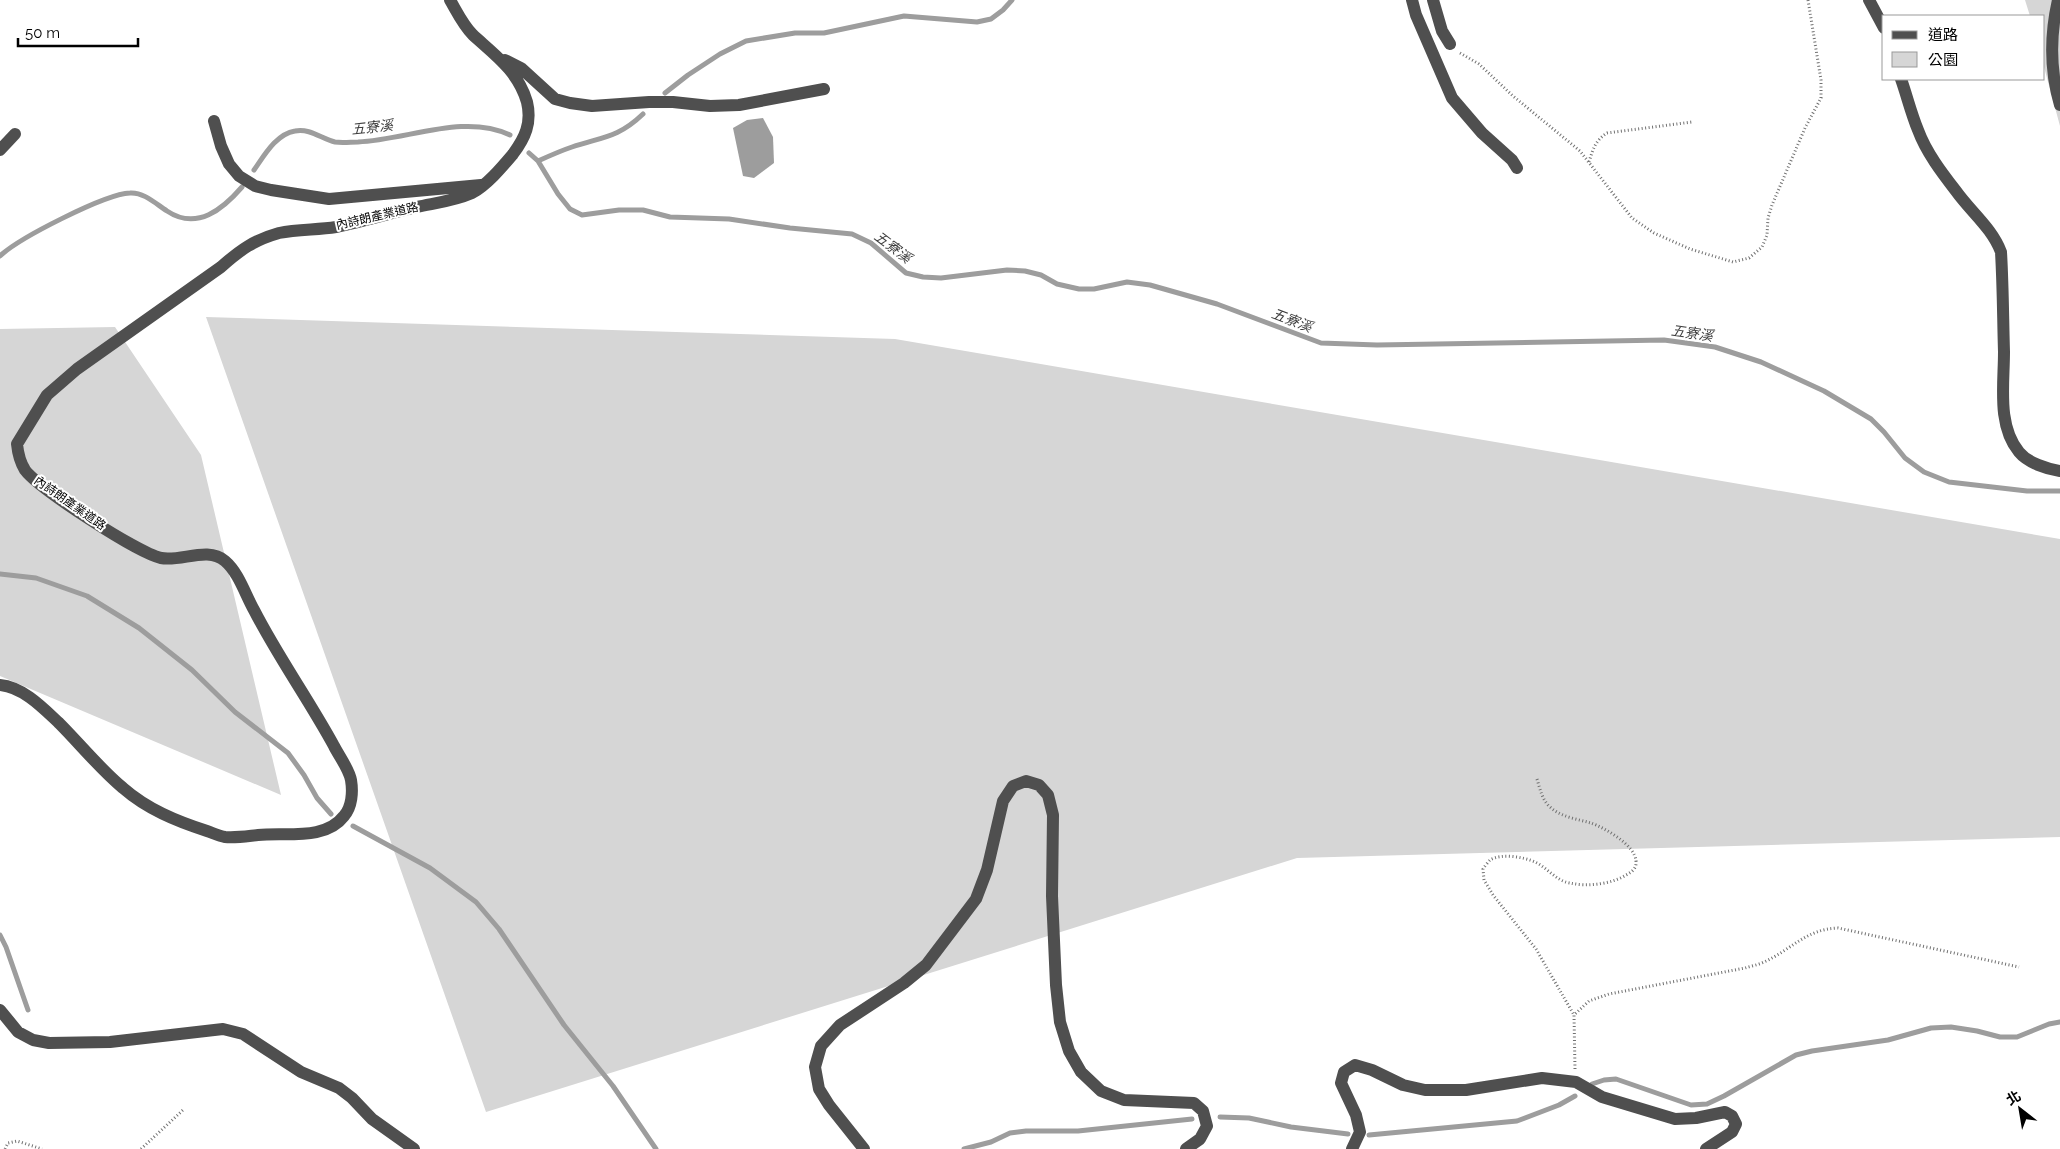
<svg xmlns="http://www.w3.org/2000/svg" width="2060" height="1149" viewBox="0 0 2060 1149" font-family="Raleway,'Noto Sans TC',sans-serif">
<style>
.green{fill:#d6d6d6}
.water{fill:#9d9d9d}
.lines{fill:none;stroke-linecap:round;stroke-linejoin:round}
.stream{stroke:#9d9d9d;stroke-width:5}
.path{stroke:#717171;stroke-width:3;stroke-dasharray:1 2.5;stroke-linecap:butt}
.minor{stroke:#4f4f4f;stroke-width:12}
.labels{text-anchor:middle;stroke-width:4;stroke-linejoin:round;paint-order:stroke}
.street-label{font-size:12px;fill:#000;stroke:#fff}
.water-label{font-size:14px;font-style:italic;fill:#3e3e3e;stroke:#fff}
</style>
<rect width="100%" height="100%" fill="#fff"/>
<path class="green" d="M2025,0H2060V126L2044,67V16H2030Z
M206,317L895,339L2060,539V837L1297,858L486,1112Z
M115,327L201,455L281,795L0,676V329Z"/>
<path class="water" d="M763,118L773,137L774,163L754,178L743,176L733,128L747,120Z"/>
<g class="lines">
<path class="stream" d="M665,93L688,75L720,54L746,41L795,33H824L904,16L977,22L991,19L1003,10L1012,0
M529,153L538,161L558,194L570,209L582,215L619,210H643L670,217L729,219L790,228L852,234L871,243L906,273L923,277L941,278L1007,270L1025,271L1041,275L1057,284L1079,289H1094L1127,282L1150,285L1217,304L1321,343L1377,345L1664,340L1715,347L1761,362L1824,391L1871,419L1884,432L1905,458L1924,472L1949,482L2027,491H2060
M538,161C549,156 560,151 572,147C602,137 618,138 643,114
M254,170C264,156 276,134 295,131C310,128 322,139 335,142C342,143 351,142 358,142C407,140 464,113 510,135
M0,256C19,238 105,194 130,193C144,192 156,204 167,211C197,231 223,209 242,187
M0,574L36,578L87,596L139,628L192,670L235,712L288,753L304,775L317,798L331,814
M353,826L430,868L476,902L499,929L564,1025L613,1086L656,1149
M0,935L6,947L28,1010
M1592,1084L1604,1080L1616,1079L1691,1105L1707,1104L1724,1096L1796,1055L1812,1051L1888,1040L1931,1028L1951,1027L1977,1031L2000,1037H2017L2049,1024L2060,1022
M1220,1117L1249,1118L1291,1127L1348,1134
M1369,1135L1517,1121L1559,1105L1575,1096
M964,1149L991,1142L1010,1133L1026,1131H1078L1192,1119"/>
<path class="path" d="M1460,53L1479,64L1513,96L1580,151L1632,218L1654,233L1690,249L1733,262L1749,258L1762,247L1767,235L1768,218L1772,205L1805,128L1821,98V80L1808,0
M1589,162C1593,149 1595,141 1607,133L1692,122
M1537,779C1540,789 1542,799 1549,806C1560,817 1577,819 1591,823C1605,828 1635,845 1636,861C1637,868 1632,872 1626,875C1612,884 1587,887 1570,883C1556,881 1548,868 1535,862C1524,857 1501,853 1490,860C1488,862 1485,866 1483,869L1484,880L1493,895L1536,949L1574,1015
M1575,1069L1574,1015L1589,1001L1609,994L1745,968C1751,966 1758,965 1764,962C1791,950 1806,929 1838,928L2019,967
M5,1149L8,1143L17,1141L42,1149
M141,1149L183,1110"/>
<path class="minor" d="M1412,0L1416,15L1452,98L1482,133L1512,160L1517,168
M1433,0L1442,31L1450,44
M1869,0L1884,28
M2058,0C2050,35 2050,71 2060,105
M505,60L521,68L555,99L570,103L592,106L649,102H673L710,106L739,105L824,89
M1901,79C1907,96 1911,113 1918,130C1926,152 1942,173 1956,191C1971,212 1992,228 2001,252C2003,286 2003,319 2004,352C2004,385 1997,425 2019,452C2028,463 2047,469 2060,471
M214,121L221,146L229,164L239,176L255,186L271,190L329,199L481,185
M0,150L15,134
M0,685C23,687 43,708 59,723C80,744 100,769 123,788C147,809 176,821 207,831C213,833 219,836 225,837C236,838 248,836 258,835C286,832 325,841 344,816C352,807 353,792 351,780C349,769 339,756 334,746C309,700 278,657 254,610C245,594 239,573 225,561C208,546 181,562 161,558C138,553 39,489 25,470C20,462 18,454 17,444L47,395L77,369L221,267C240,250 254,240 279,233C298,229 317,230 336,227C363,222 390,213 417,207C435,203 454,201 472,193C487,185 502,167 513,154C525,138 532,123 527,102C518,71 495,55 473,35C463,25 457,12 450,0
M0,1010L18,1032L33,1040L49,1043L110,1042L223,1029L243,1034L301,1072L339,1088L352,1098L372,1119L414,1149
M864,1149L829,1105L819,1089L815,1067L821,1046L840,1025L904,983L926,965L976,899L987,870L1003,801L1013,786L1026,781L1039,785L1048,795L1053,815L1052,896L1056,985L1060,1022L1069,1051L1081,1072L1101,1091L1124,1100L1194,1103L1203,1111L1207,1126L1200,1139L1186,1149
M1352,1149L1360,1132L1356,1115L1341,1083L1344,1072L1355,1065L1372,1070L1403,1085L1425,1090H1466L1542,1078L1576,1082L1602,1097L1675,1119L1696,1118L1725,1112L1732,1116L1736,1124L1732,1132L1706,1149"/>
</g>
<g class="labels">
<g class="street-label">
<text transform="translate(377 216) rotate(-13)" y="4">內詩朗產業道路</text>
<text transform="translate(70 503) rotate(35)" y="4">內詩朗產業道路</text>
</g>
<g class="water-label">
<text transform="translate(372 127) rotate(-6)" y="5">五寮溪</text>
<text transform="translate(893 247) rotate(37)" y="5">五寮溪</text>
<text transform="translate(1292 320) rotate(21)" y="5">五寮溪</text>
<text transform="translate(1692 333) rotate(8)" y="5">五寮溪</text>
</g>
</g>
<rect x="1882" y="15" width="162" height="65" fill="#ffffff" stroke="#999999"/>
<rect x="1892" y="31" width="25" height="8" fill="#4f4f4f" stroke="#999999"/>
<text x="1928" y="40" font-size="15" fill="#000000">道路</text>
<rect x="1892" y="52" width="25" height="15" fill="#d6d6d6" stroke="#999999"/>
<text x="1928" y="65" font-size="15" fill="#000000">公園</text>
<g transform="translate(2020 1109) rotate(329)" stroke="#ffffff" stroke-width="4" paint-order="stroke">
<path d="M0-4L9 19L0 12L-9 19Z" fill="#000000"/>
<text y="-8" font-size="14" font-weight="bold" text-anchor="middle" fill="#000000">北</text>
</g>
<path d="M18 38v8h120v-8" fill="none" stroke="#000000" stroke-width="2.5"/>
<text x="25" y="38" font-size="15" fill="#000000" stroke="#ffffff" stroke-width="4" paint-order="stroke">50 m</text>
</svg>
